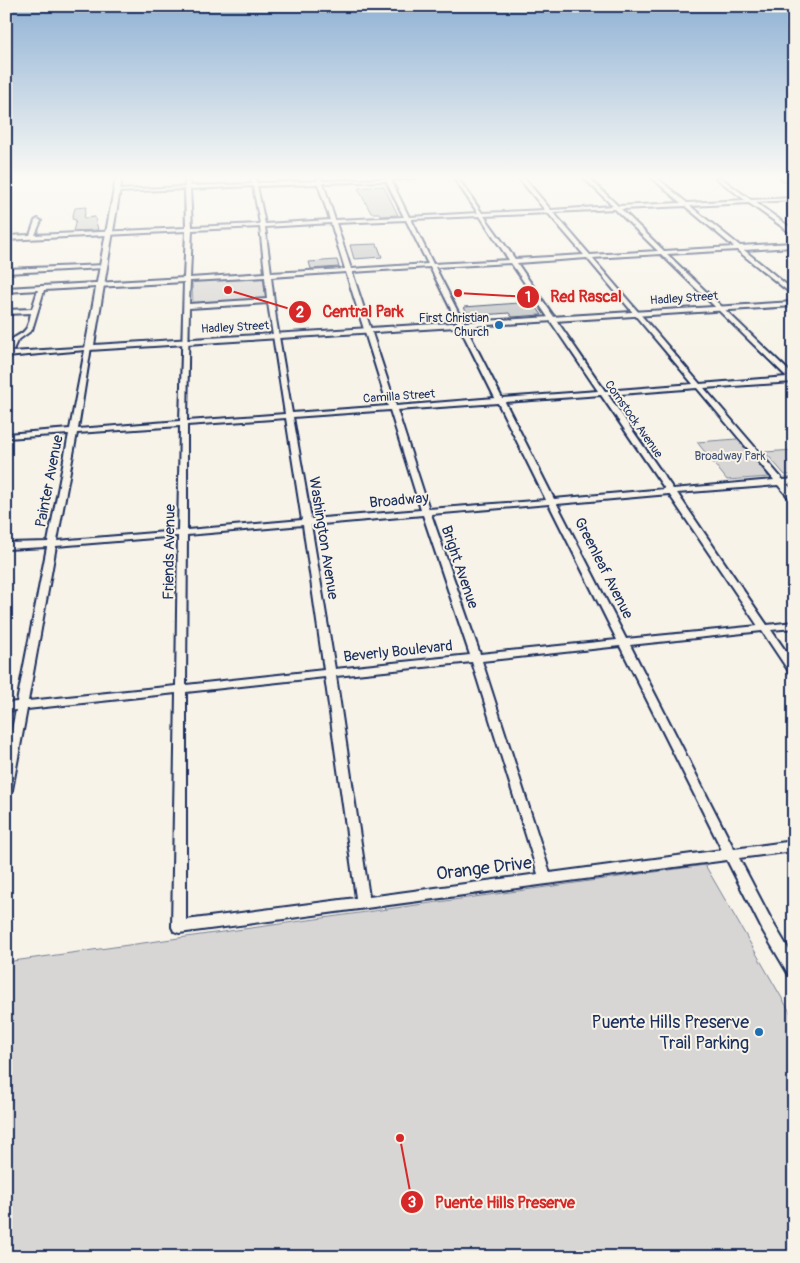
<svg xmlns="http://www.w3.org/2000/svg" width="800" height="1263" viewBox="0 0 800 1263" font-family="Pangolin,sans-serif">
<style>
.green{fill:#d7d6d4;stroke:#798299}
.building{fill:#c0c3c5;stroke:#1b2f5e}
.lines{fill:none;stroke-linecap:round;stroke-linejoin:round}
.minor-casing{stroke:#1b2f5e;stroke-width:4}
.major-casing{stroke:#1b2f5e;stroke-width:4}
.minor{fill:#f7f3e8;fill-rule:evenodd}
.major{fill:#f7f3e8;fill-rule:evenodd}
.poi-dot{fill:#1f6fb2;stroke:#f7f3e8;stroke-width:2}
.labels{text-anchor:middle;stroke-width:4;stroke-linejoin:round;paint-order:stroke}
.far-street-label{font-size:12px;fill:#1b2f5e;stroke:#f7f3e8}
.far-poi-label{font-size:12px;fill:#1b2f5e;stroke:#f7f3e8;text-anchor:end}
.far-park-label{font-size:12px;fill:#415076;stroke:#f7f3e8}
.street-label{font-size:15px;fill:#1b2f5e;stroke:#f7f3e8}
.near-street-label{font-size:18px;fill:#1b2f5e;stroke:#f7f3e8}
.near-poi-label{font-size:18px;fill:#1b2f5e;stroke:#f7f3e8;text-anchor:end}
.leader{fill:none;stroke:#d62828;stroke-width:2}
.callout-dot{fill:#d62828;stroke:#f7f3e8;stroke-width:2}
.mark-label{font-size:15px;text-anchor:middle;font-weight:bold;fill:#fff}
.callout-label{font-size:16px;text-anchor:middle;font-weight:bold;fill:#d62828;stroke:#f7f3e8;stroke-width:4;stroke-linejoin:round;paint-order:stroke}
</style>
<rect width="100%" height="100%" fill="#f7f3e8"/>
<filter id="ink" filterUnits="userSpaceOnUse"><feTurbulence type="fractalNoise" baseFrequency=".02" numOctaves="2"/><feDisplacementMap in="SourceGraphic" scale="10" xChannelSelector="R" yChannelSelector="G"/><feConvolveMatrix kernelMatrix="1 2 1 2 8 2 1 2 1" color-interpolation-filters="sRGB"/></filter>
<g filter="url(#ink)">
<path class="green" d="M263,277L266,299L193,303L192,281Z
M737,439L769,477L727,480L697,442Z
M794,450V475H785L765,452Z
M705,865L794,1019V1257H6V962Z"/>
<path class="building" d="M383,186L386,191L398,215L381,216L379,213H371L358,188Z
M86,207L84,218L95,217L98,230L73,231L76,220L72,219L75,208Z
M377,244L382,257L354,259L350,245Z
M337,260L339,267L311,269L309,262Z
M533,302L542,315L512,317L509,313L468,316L464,307Z"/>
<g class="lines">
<defs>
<path id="minor" d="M185,178H189L190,186L252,184L251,178H255L257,183L318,181L317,178H321L322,181L416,178L391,180L409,217L478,213L454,178H458L482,213L545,210L519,178H524L551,210L613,206L584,178H589L618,206L681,203L652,178H657L687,203L745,200L716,178H721L751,200L794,198V200L755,202L794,230V235L749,203L690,206L740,246L794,243V247L744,250L794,291V296L737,250L667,254L794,376V382L704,388L783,480L794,479V483L787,484L794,492V500H791L778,485L677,493L767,625L794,622V628L771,630L794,663V674L790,673L762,631L630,645L734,849L794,841V851L739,858L773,923L794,958V977L789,975L763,931L727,860L179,933L174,931L172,927L176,693L27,709L12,790L10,793L6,794V758L16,710L6,711V703L17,702L47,547L6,549V543L48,542L69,434L6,438V434L70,429L85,350L6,357C6,334 18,340 26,329C29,325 30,317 31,313L6,314V310L32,309L38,290L6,292V288L184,278L186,231L6,240V236L30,235L35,221L38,219L41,221L35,235L186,228L185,189L117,192L115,191L117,190L185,187ZM386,181L404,217L335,220L323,183ZM318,184L330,220L265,224L257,186ZM253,186L260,224L192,227L190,189ZM685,206L734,247L664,251L621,209ZM615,209L658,251L590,255L553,212ZM548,213L584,255L515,259L484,216ZM480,216L509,260L433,264L411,219ZM406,220L428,264L351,269L336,223ZM331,223L345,269L271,273L265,227ZM260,227L265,273L190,278L192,230ZM661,254L787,377L700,384L592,258ZM587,258L693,384L605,391L517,263ZM511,263L598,391L502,398L435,267ZM430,267L495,398L396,406L352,272ZM346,272L388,406L292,413L276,319L271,277ZM265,277L267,299L189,304L190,281ZM184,282L180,421L78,429L91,347L12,352L17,341L32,330L44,290ZM268,303L285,414L187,421L189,308ZM697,388L774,480L673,489L608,395ZM601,395L665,489L554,499L505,402ZM498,403L546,500L429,509L397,410ZM390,410L421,510L311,519L293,417ZM286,418L302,520L187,530V425ZM180,426L178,531L57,541L77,433ZM669,494L758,626L626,639L557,504ZM549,504L617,640L480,654L431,514ZM423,515L470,655L335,669L311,525ZM303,525L324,670L186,685L187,535ZM178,536L176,686L28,701L56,546ZM620,646L722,850L550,873L482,661ZM472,662L538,874L369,897L336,676ZM325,677L356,898L186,920V692Z
M781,178H786L794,183V186Z
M106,265V267L104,268L6,273V269Z"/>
<path id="major" d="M116,178H122L94,345L794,302V306L89,350L85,348Z"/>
</defs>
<use href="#minor" class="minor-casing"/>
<use href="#major" class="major-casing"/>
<use href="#minor" class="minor"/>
<use href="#major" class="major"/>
</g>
</g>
<linearGradient id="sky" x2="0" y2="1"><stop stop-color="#90b2d5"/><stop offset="0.5" stop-color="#fbfaf5"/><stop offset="1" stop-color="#fbfaf5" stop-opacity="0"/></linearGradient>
<rect width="800" height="355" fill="url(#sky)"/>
<g class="poi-dot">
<circle cx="499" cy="325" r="5"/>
<circle cx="759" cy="1032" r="5"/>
</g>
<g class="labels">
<g class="far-street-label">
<text transform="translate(684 298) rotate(-4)" y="4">Hadley Street</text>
<text transform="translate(235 327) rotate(-3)" y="4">Hadley Street</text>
<text transform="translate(399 396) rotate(-4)" y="4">Camilla Street</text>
<text transform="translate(634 419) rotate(55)" y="4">Comstock Avenue</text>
</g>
<g class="far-poi-label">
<text x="489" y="322">First Christian<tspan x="489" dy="14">Church</tspan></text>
</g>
<g class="far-park-label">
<text x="730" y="460">Broadway Park</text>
</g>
<g class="street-label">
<text transform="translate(49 481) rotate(-79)" y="5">Painter Avenue</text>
<text transform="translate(399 500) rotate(-5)" y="5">Broadway</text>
<text transform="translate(324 538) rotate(81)" y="5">Washington Avenue</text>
<text transform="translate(169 552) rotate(-89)" y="5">Friends Avenue</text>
<text transform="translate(460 567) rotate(71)" y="5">Bright Avenue</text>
<text transform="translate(604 568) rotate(63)" y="5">Greenleaf Avenue</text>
<text transform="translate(398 651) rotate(-6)" y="5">Beverly Boulevard</text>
</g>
<g class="near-street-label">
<text transform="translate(484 868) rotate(-7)" y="6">Orange Drive</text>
</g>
<g class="near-poi-label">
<text x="749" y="1028">Puente Hills Preserve<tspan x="749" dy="21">Trail Parking</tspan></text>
</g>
</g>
<path class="leader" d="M458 293L528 297M228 290L300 312M400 1138L412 1202"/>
<g class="callout-dot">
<circle cx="458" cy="293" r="5"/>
<circle cx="228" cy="290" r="5"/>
<circle cx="400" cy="1138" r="5"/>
<circle cx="528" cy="297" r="12"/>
<circle cx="300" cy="312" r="12"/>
<circle cx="412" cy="1202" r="12"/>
</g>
<g class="mark-label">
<text x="528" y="302">1</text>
<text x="300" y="317">2</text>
<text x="412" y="1207">3</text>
</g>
<g class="callout-label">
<text x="586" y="302">Red Rascal</text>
<text x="363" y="317">Central Park</text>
<text x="505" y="1208">Puente Hills Preserve</text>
</g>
<rect width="800" height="1263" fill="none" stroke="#f7f3e8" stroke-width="25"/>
<rect x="12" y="12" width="775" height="1238" fill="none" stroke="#1b2f5e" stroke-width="2" filter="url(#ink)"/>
</svg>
